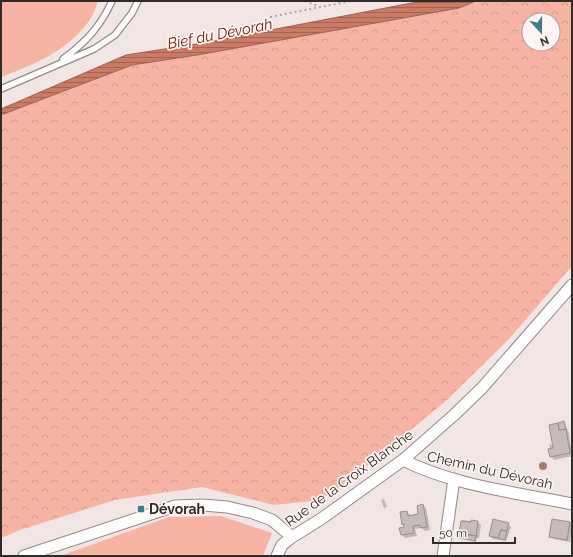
<svg xmlns="http://www.w3.org/2000/svg" width="573" height="557" viewBox="0 0 573 557" font-family="Raleway,sans-serif">
<style>
.green{fill:#f8b4a2}
.forest{fill:url(#forest-crowns);fill-rule:evenodd}
.water{fill:url(#water-rules);stroke:#9c6252}
.shadow{fill:#0003}
.building{fill:#c5bbb8;stroke:#99908d}
.lines{fill:none;stroke-linecap:round;stroke-linejoin:round}
.service-casing{stroke:#938a87;stroke-width:8}
.minor-casing{stroke:#938a87;stroke-width:13}
.path{stroke:#ada5a3;stroke-width:2;stroke-dasharray:2 3;stroke-linecap:butt}
.service{stroke:#fff;stroke-width:5.5}
.minor{stroke:#fff;stroke-width:11}
.tree{fill:#a77a6e}
.poi-dot{fill:#3b7e8e;stroke:#fef4f1;stroke-width:1.5}
.labels{text-anchor:middle;stroke-width:3.5;stroke-linejoin:round;paint-order:stroke}
.street-label{font-size:14px;fill:#2f2b2a;stroke:#fef4f1}
.poi-label{font-size:14px;font-weight:bold;fill:#2f2b2a;stroke:#fef4f1;text-anchor:start}
.water-label{font-size:15px;font-style:italic;fill:#6b220c;stroke:#fef4f1}
</style>
<defs>
<pattern id="forest-crowns" width="20" height="18" patternUnits="userSpaceOnUse"><rect width="20" height="18" fill="#f8b4a2"/><path d="M2 6a3 3 0 1 1 6 0M12 15a3 3 0 1 1 6 0" fill="none" stroke="#d59b8c"/></pattern>
<pattern id="water-rules" width="6" height="5" patternUnits="userSpaceOnUse"><rect width="6" height="5" fill="#cb7a63"/><path d="M0 2.5h6" fill="none" stroke="#a56452"/></pattern>
</defs>
<rect width="100%" height="100%" fill="#f1e6e4"/>
<path class="green" d="M1,1H98C96,7 94,13 91,18C71,49 34,65 1,77Z
M221,516L272,533L263,556H60L169,517Z"/>
<path class="forest" d="M476,1H572V266L509,339L447,400L371,463L321,500L274,505L202,487L115,500L20,530L1,538V115L132,65L197,55L459,8ZM529,20H553V44H529Z"/>
<path class="water" d="M422,1H476L459,8L197,55L132,65L1,115V109L126,55L203,43Z"/>
<path class="shadow" d="M564,422L569,433L572,456L554,460L551,456L549,444L554,446Z
M427,456L430,462L429,463L425,457Z
M384,499L387,507L384,508L381,500Z
M423,505L426,508L430,530L425,531L422,528L415,529L417,536L405,538L402,535L406,528L403,524L407,512L411,516L419,515Z
M462,520L478,522L481,525L479,538H477L476,542L460,538Z
M553,520L570,523L572,525L570,542L554,539L550,536Z
M508,524L511,527L506,541L493,539L490,536Z"/>
<path class="building" d="M564,421L566,429L559,430L558,423Z
M558,423L559,430L566,429L570,453L550,457L548,449L553,448L549,425Z
M423,504L427,527L421,528L420,525L413,526L414,533L401,535L399,528L404,527V524L402,525L400,512L407,511L408,516L418,514L417,506Z
M493,519L509,523L507,531L501,530L498,538L489,536Z
M552,519L570,522L567,540L549,537Z
M471,520L478,521L476,536L459,533L461,521L471,522Z
M501,530L507,531L505,540L498,538Z
M459,533L476,536L475,541L459,538Z"/>
<g class="lines">
<defs>
<path id="service" d="M63,59C85,43 101,26 112,1
M1,89L94,49L115,35L132,13L138,1"/>
<path id="minor" d="M403,460C452,485 518,493 572,504
M24,556L175,506L203,505L227,507L253,513L272,520L292,537
M277,556L282,545L292,537L321,519L403,460L454,415L482,388L572,285
M443,556L454,479"/>
</defs>
<use href="#service" class="service-casing"/>
<use href="#minor" class="minor-casing"/>
<path class="path" d="M305,1L320,7L351,1
M270,17L320,7"/>
<use href="#service" class="service"/>
<use href="#minor" class="minor"/>
</g>
<circle class="tree" cx="543" cy="466" r="4"/>
<rect class="poi-dot" x="137" y="505" width="8" height="8" rx="2"/>
<g class="labels">
<g class="street-label">
<text transform="translate(490 470) rotate(13)" y="5">Chemin du Dévorah</text>
<text transform="translate(349 478) rotate(-36)" y="5">Rue de la Croix Blanche</text>
</g>
<g class="poi-label">
<text x="149" y="514">Dévorah</text>
</g>
<g class="water-label">
<text transform="translate(220 34) rotate(-11)" y="5">Bief du Dévorah</text>
</g>
</g>
<rect width="573" height="557" fill="none" stroke="#2f2b2a" stroke-width="4"/>
<g transform="translate(541 32) rotate(159)"><circle r="19" fill="#fef4f1" stroke="#aba4a1"/>
<path d="M0-3L7 15L0 10L-7 15Z" fill="#3b7e8e"/>
<text y="-6" font-size="11" font-weight="bold" text-anchor="middle" fill="#2f2b2a">N</text>
</g>
<path d="M433 537v6h82v-6" fill="none" stroke="#2f2b2a" stroke-width="2"/>
<text x="439" y="537" font-size="12" fill="#2f2b2a" stroke="#fef4f1" stroke-width="3" paint-order="stroke">50 m</text>
</svg>
